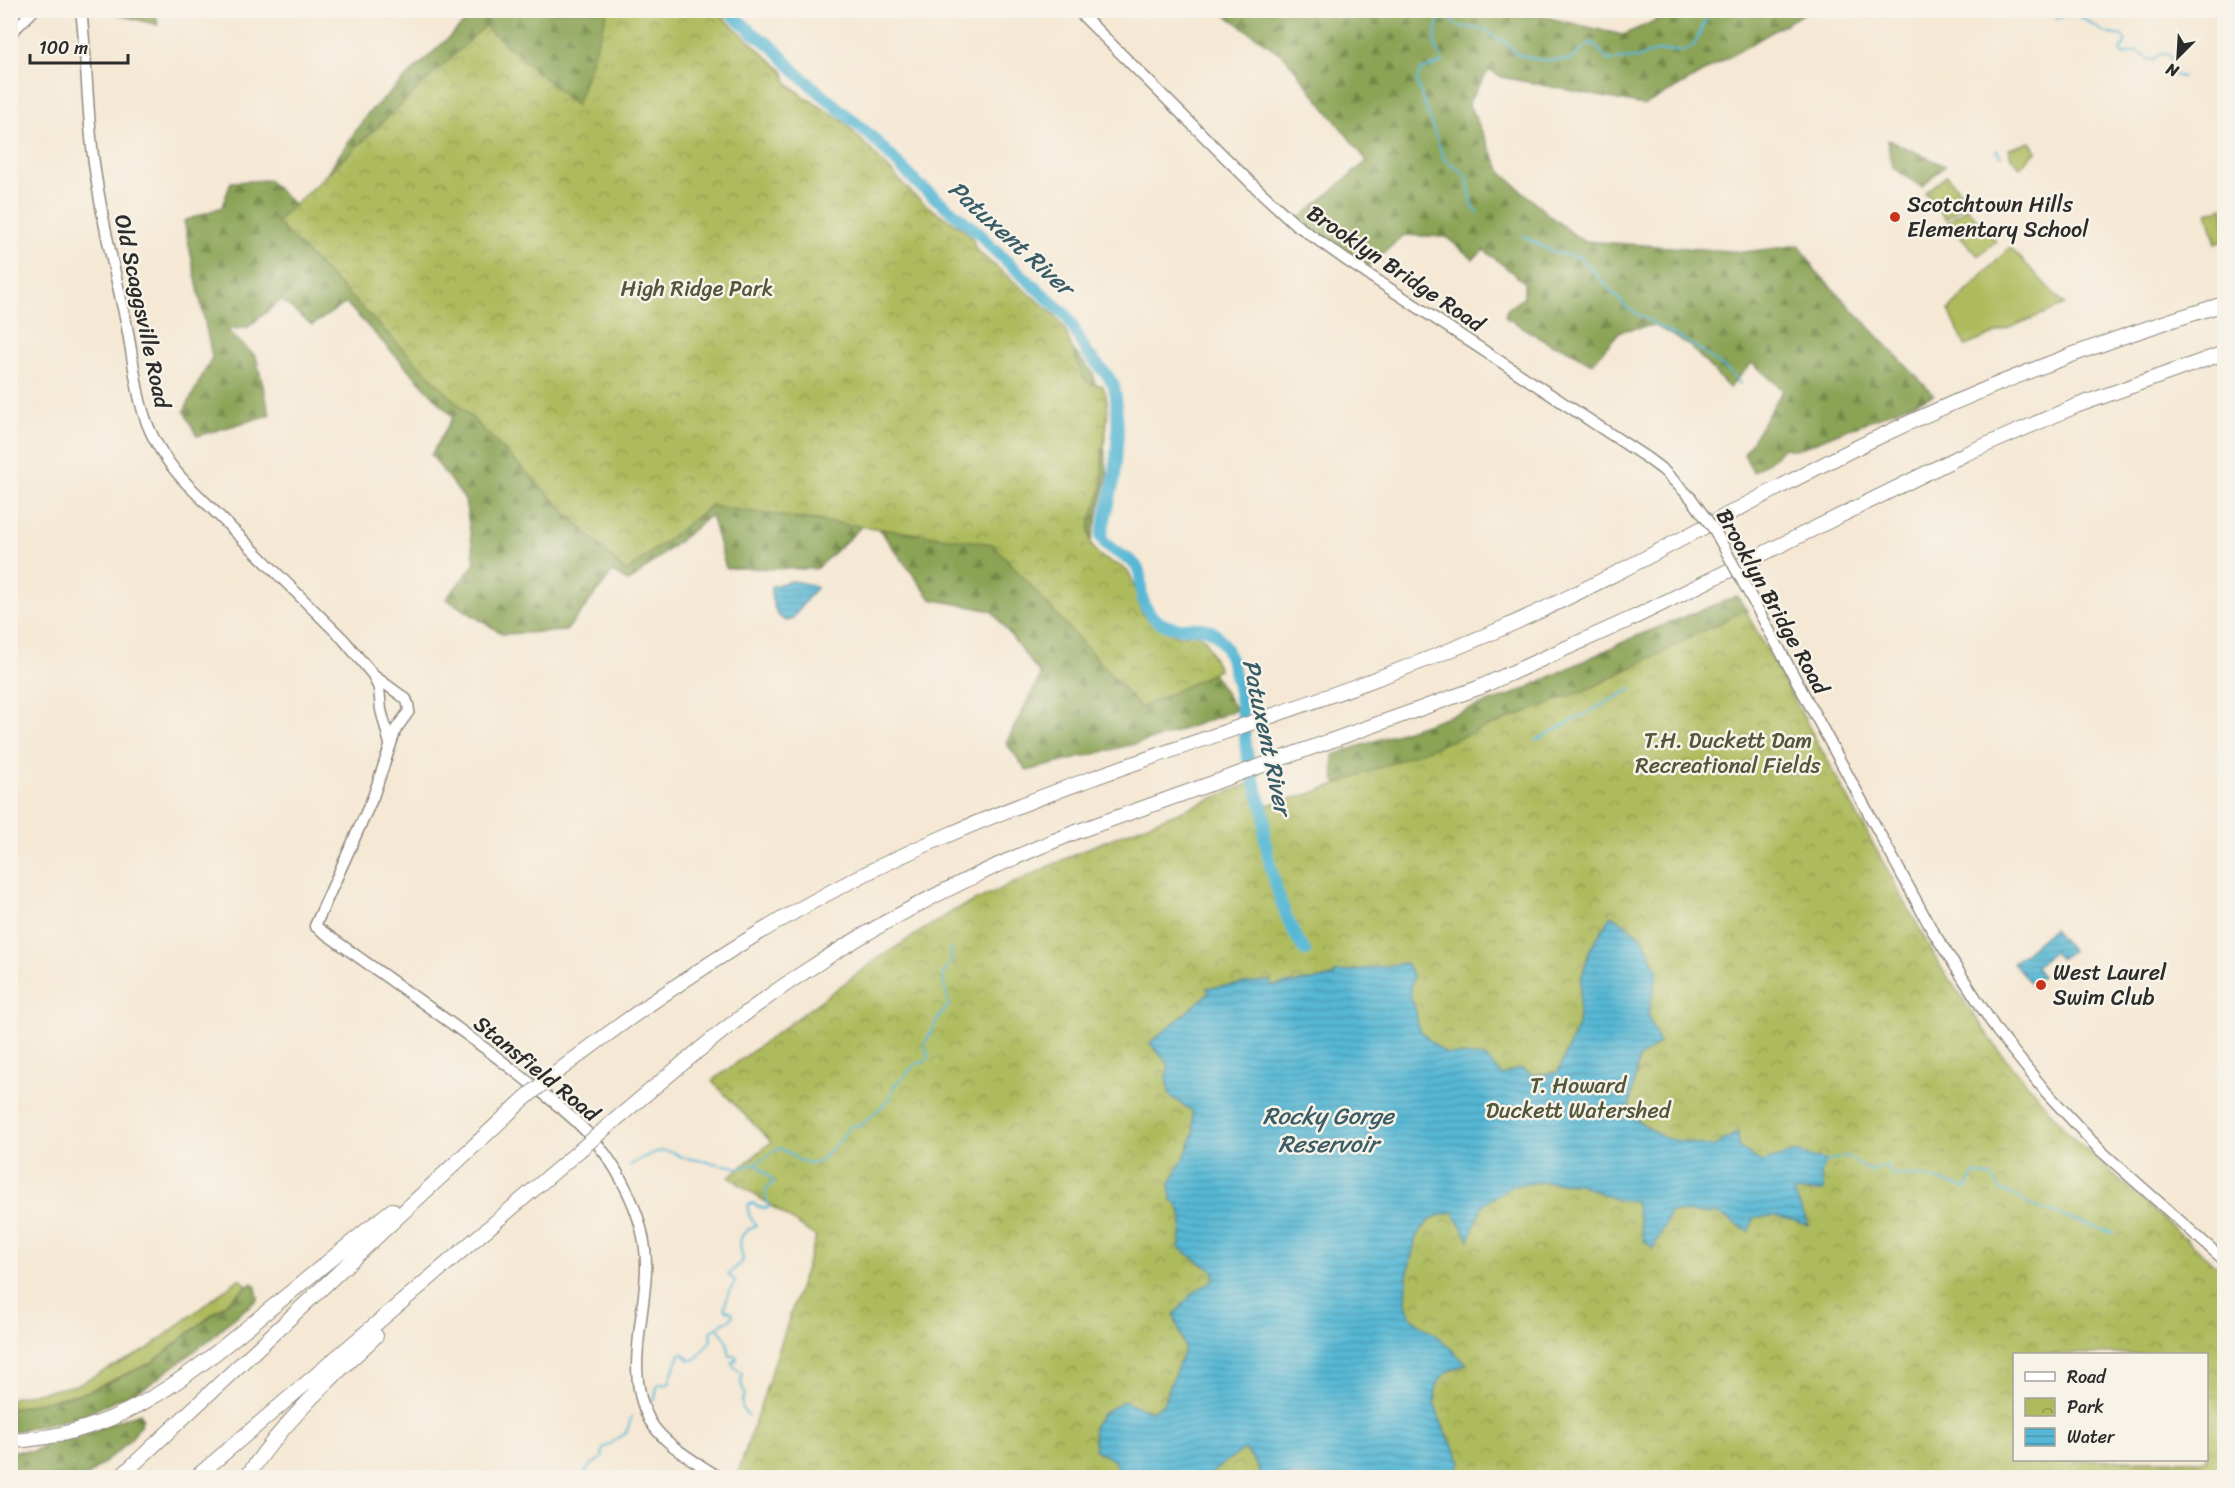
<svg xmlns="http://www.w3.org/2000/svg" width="2235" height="1488" viewBox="0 0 2235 1488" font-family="Sriracha,sans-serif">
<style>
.green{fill:#aebb5d;stroke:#6c7344;stroke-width:1.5}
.forest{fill:url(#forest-firs);stroke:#5a6740;stroke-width:1.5}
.park{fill:url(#park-crowns);stroke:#6c7344;stroke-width:1.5;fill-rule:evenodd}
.water{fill:url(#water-rules);stroke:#407280;stroke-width:1.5}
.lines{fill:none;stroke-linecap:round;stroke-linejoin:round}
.stream{stroke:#56b8d5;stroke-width:2}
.river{stroke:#56b8d5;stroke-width:12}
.secondary-casing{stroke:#908a80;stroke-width:13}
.highway-casing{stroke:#908a80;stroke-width:16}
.secondary{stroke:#fff;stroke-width:10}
.highway{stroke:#fff;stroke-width:14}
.secondary-bridge-casing{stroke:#908a80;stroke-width:13;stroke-linecap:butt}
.highway-bridge-casing{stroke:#908a80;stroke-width:16;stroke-linecap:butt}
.secondary-bridge{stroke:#fff;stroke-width:10}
.highway-bridge{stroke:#fff;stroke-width:14}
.poi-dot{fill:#c8321e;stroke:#f7f3e8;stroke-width:2}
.labels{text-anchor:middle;stroke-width:5;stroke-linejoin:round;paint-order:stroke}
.poi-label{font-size:22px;fill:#2b2b2b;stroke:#f7f3e8;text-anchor:start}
.street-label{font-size:22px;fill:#2b2b2b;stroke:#f7f3e8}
.park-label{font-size:22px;fill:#52563a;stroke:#f7f3e8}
.water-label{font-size:24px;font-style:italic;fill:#3a5c66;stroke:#f7f3e8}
</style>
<defs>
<pattern id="forest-firs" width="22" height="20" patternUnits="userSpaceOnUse" patternTransform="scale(1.5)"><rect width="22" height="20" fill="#8aa354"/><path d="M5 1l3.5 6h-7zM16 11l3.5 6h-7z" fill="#718546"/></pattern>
<pattern id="park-crowns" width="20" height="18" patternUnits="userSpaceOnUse" patternTransform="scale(1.5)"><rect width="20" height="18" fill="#aebb5d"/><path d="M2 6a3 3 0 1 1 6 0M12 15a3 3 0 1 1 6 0" fill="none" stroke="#8e984d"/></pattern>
<pattern id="water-rules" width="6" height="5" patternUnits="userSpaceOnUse" patternTransform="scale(1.5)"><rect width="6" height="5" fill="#56b8d5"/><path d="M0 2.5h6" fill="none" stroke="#4796ad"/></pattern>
</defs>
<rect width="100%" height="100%" fill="#f7f3e8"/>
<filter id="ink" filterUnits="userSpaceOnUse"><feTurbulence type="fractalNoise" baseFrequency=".0167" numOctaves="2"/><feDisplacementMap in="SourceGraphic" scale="12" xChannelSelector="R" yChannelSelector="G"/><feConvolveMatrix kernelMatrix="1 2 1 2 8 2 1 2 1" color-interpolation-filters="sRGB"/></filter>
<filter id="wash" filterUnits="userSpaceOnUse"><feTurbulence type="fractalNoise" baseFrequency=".008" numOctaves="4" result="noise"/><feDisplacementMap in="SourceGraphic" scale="24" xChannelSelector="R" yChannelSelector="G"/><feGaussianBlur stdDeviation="1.35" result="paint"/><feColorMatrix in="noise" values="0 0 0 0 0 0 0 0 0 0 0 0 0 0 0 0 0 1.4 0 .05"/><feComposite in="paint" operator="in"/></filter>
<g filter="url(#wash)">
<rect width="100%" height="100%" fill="#f5e8d4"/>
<path class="green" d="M1966,207L1996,241L1978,256L1948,222Z
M2010,247L2065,305L1965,346L1949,310Z
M240,1278L247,1286L153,1362L87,1392L11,1409V1398L76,1385L146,1350Z"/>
<path class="forest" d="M104,11H156L158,25Z
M477,11H707L839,128L936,222L962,235L1054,328L1093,373L1108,475L1089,550L1136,617L1162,642L1194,643L1236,710L1162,737L1027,771L1006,743L1041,675L992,611L931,599L871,518L816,569L726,568L711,515L629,582L613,572L566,631L503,634L446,599L475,563L465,500L431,455L453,417L346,303L312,325L281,300L248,327L227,330L256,357L270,415L197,436L184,411L212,357L184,221L222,207L231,182L268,180L301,211L368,113Z
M1220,11H1530L1553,19L1623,35L1677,11H1808L1671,91L1644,105L1502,77L1489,70L1468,103L1502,173L1550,216L1583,241L1745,252L1800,245L1815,270L1934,395L1796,450L1783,448L1776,456L1753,472L1744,454L1783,390L1752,363L1729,388L1689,345L1654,325L1620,331L1592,364L1563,347L1552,345L1505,317L1507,309L1524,297V282L1484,250L1473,259L1446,237L1404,235L1363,271L1294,223L1367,161L1285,57Z
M1887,139L1945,166L1922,187L1892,167Z
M1737,596L1747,611L1587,702L1350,793L1334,780L1333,755L1514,694L1634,637Z
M252,1283L256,1287L258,1299L224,1326L212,1338L147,1386L80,1417L11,1432V1409L87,1392L153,1362Z
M140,1413L143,1418C135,1443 105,1460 87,1477H11L10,1451H33L52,1443L83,1436L109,1424Z"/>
<path class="park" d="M608,11H716L783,71L788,84L800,94L843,121L914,195L933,210L963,228L973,239L975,248L983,256L1055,315L1065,329L1083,378L1090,383L1103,386C1113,409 1104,435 1102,458C1102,467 1103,477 1102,486C1099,504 1086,520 1090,538C1096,567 1123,558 1131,577C1142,603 1132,617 1166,630C1170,631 1175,635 1179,636C1185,636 1190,632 1196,633L1205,639L1219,670L1141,708L993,544L710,506L626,572L276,222L485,26L576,106Z
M2030,142L2037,152L2020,167L2010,156L2009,149Z
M1947,175L1968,201L1946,219L1925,193Z
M2224,207V241L2216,244L2207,212Z
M1745,610L1940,966L1997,1048L2072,1137L2224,1273V1477H741L737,1476L816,1237L729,1177L771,1142L712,1081L877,959L953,911L1093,846L1256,781L1266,805L1310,794L1593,687ZM2014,1354H2206V1460H2014Z"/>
<path class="water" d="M792,581L813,585L817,588L813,591L791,620C776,625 770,597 771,586Z
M1612,915L1642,937L1658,971L1648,1015L1659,1043L1639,1058L1629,1108L1638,1121L1664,1138L1713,1147L1738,1132L1739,1148L1761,1162L1795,1152L1826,1161L1821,1173L1824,1191L1793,1192L1809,1225L1777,1216L1754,1217L1749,1232L1719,1214L1669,1212L1665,1226L1653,1248L1644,1241L1635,1201L1617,1200L1579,1184L1541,1182L1512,1186L1483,1204L1469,1240L1453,1212L1431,1218L1416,1237L1407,1277L1406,1303L1411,1318L1438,1337L1467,1364C1460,1367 1450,1369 1445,1374C1420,1397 1449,1437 1461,1461L1454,1477H1262L1257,1465L1245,1449L1220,1466L1208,1477H1119L1115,1461L1095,1450L1093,1427L1102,1414L1123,1401L1151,1411L1163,1404L1185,1348L1174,1315L1192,1294L1214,1279V1272L1179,1248C1182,1232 1187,1210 1171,1199L1170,1183L1185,1156L1194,1133L1192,1111L1170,1096L1166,1079L1169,1065L1150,1043L1209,993L1207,988L1270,981L1272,986L1334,977V973L1406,963L1413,976L1410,996L1416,1011L1418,1028L1431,1042L1447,1054L1485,1057L1502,1075L1520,1068L1534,1075L1558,1072L1578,1025L1581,980L1590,949Z
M2053,929L2072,951L2060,959L2053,952L2036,967L2042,976L2032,985L2013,963Z"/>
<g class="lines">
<path class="stream" d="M1442,10C1439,19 1433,35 1435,44C1436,51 1442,54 1442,62L1420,71L1417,83L1444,159L1465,174L1468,181L1473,208L1479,213
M1447,10L1453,22L1458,26L1486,30L1497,39L1506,42L1516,54L1540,60H1570L1592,42L1608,60L1637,58L1656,51H1684L1691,48L1696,42L1705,21L1713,10
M2053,10L2057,18C2077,9 2087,21 2102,31C2107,35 2116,34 2122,36L2126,41L2121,51L2124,55L2138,51L2149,60H2154L2160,54H2168L2170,56L2174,75L2183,77
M1996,150L2001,156
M1523,236L1551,251L1581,258L1627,308L1699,349L1731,373L1740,384
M1536,740L1632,689
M1826,1161L1847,1156L1870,1171L1888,1165L1891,1174L1920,1176L1967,1188L1975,1173L1991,1177L2002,1191L2018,1197L2029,1205L2113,1233
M629,1166C645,1156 664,1143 681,1157L741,1168L756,1163L779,1148L793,1155L797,1160L811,1163L820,1162C825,1152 833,1149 840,1140C845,1135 846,1129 852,1125L860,1126L889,1100L894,1086L916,1064L925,1062L929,1057L924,1045L939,1017L949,1005C948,993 942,986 943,973C952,965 952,960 951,948
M717,1328C726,1336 729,1344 729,1356H736L737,1360L732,1362L734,1367L742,1374L741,1382L745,1395L742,1401V1409L749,1416
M652,1401L655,1399L657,1387L660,1383L664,1385L670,1383V1378L680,1354H684L689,1360L696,1359L711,1340V1332L725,1321L730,1320L733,1315L732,1312L724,1309L729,1292L735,1282L733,1278L728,1275L743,1261C740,1244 735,1234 756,1226L749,1215L748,1205L753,1203C758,1207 763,1210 769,1207L765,1195L767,1188L774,1182L756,1163
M581,1478L591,1465L602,1458L603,1449L626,1433L632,1416"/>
<path class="river" d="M727,10L753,33L772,46L799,75L870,135L918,184L980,234L991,247L1067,316L1087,353L1108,376L1114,386L1116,397L1118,431L1115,476L1101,537C1110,554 1131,555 1138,569C1141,574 1140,581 1141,587C1141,602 1149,618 1163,624C1188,637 1210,611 1228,653C1241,686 1242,713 1246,747C1249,770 1258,791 1264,813C1266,822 1263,831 1265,840C1272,878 1283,919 1305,951"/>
</g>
</g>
<g filter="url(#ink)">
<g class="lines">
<defs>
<path id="secondary" d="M81,10C87,59 87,108 93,156C100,211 113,264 125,317C140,389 133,427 188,485L344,640L373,675L406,699L408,704L409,711L396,729L373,797L315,926C384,976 454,1023 521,1076C555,1103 591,1129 614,1167C633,1198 647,1232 646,1269C645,1319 624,1374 650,1421C665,1446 697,1462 720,1478
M1077,10L1252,184L1294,223L1346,260L1647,458L1663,470L1691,498
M10,34L34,10
M1751,597L1932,930L1997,1031L2046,1092L2100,1150L2224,1260
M374,678L379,688L381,710L390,744"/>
<path id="highway" d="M552,1076C675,981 804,897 948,835C1130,756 1323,707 1505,627C1630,571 1747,501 1870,441C1984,386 2103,340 2224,304
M608,1126C673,1072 737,1015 809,969C893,914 982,869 1076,832L1478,688L1635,617L1965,454L2076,406L2224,353
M10,1441C117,1436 182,1381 260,1317C304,1282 347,1245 392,1210
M119,1478L524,1099
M195,1478L580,1150
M246,1478C282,1423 329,1380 376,1336"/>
</defs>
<use href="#secondary" class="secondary-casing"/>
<use href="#highway" class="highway-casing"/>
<use href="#secondary" class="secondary"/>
<use href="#highway" class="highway"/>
<defs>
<path id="secondary-bridge" d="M1691,498L1715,531L1751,597"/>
<path id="highway-bridge" d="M524,1099L552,1076
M580,1150L608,1126"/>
</defs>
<use href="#secondary-bridge" class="secondary-bridge-casing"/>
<use href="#highway-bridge" class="highway-bridge-casing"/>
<use href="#secondary-bridge" class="secondary-bridge"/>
<use href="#highway-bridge" class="highway-bridge"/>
</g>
</g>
<g class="poi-dot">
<circle cx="1895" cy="217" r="6"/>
<circle cx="2041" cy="985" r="6"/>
</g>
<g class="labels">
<g class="poi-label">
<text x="1907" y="212">Scotchtown Hills<tspan x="1907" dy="25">Elementary School</tspan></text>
<text x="2053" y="980">West Laurel<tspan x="2053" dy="25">Swim Club</tspan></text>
</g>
<g class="street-label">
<text transform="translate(1396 268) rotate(34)" y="8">Brooklyn Bridge Road</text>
<text transform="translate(143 311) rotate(78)" y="8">Old Scaggsville Road</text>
<text transform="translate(1773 601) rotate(61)" y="8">Brooklyn Bridge Road</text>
<text transform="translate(537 1068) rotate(39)" y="8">Stansfield Road</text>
</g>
<g class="park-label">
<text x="697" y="296">High Ridge Park</text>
<text x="1728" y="748">T.H. Duckett Dam<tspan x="1728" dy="25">Recreational Fields</tspan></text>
<text x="1578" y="1093">T. Howard<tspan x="1578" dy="25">Duckett Watershed</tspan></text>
</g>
<g class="water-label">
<text transform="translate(1011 238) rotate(42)" y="8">Patuxent River</text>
<text transform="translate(1267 737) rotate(78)" y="8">Patuxent River</text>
<text x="1328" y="1124">Rocky Gorge<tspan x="1328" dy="28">Reservoir</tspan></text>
</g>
</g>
<rect width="2235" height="1488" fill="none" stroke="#f7f3e8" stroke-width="36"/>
<rect x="2013" y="1353" width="195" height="108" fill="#f7f3e8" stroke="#a5a39c" stroke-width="1.5"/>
<rect x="2025" y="1372" width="30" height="9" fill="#ffffff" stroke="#a5a39c" stroke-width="1.5"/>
<text x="2067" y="1383" font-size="18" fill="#2b2b2b">Road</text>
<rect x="2025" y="1398" width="30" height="18" fill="url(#park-crowns)" stroke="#a5a39c" stroke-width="1.5"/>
<text x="2067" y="1413" font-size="18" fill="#2b2b2b">Park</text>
<rect x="2025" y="1428" width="30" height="18" fill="url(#water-rules)" stroke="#a5a39c" stroke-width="1.5"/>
<text x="2067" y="1443" font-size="18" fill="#2b2b2b">Water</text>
<g transform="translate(2178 57) rotate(204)" stroke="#f7f3e8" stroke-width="4.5" paint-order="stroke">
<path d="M0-4.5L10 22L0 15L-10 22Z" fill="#2b2b2b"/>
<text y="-9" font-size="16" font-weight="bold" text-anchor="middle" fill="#2b2b2b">N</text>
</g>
<path d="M30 54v9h98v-9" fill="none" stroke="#2b2b2b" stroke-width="3"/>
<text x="39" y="54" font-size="18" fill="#2b2b2b" stroke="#f7f3e8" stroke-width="4.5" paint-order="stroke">100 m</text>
</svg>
